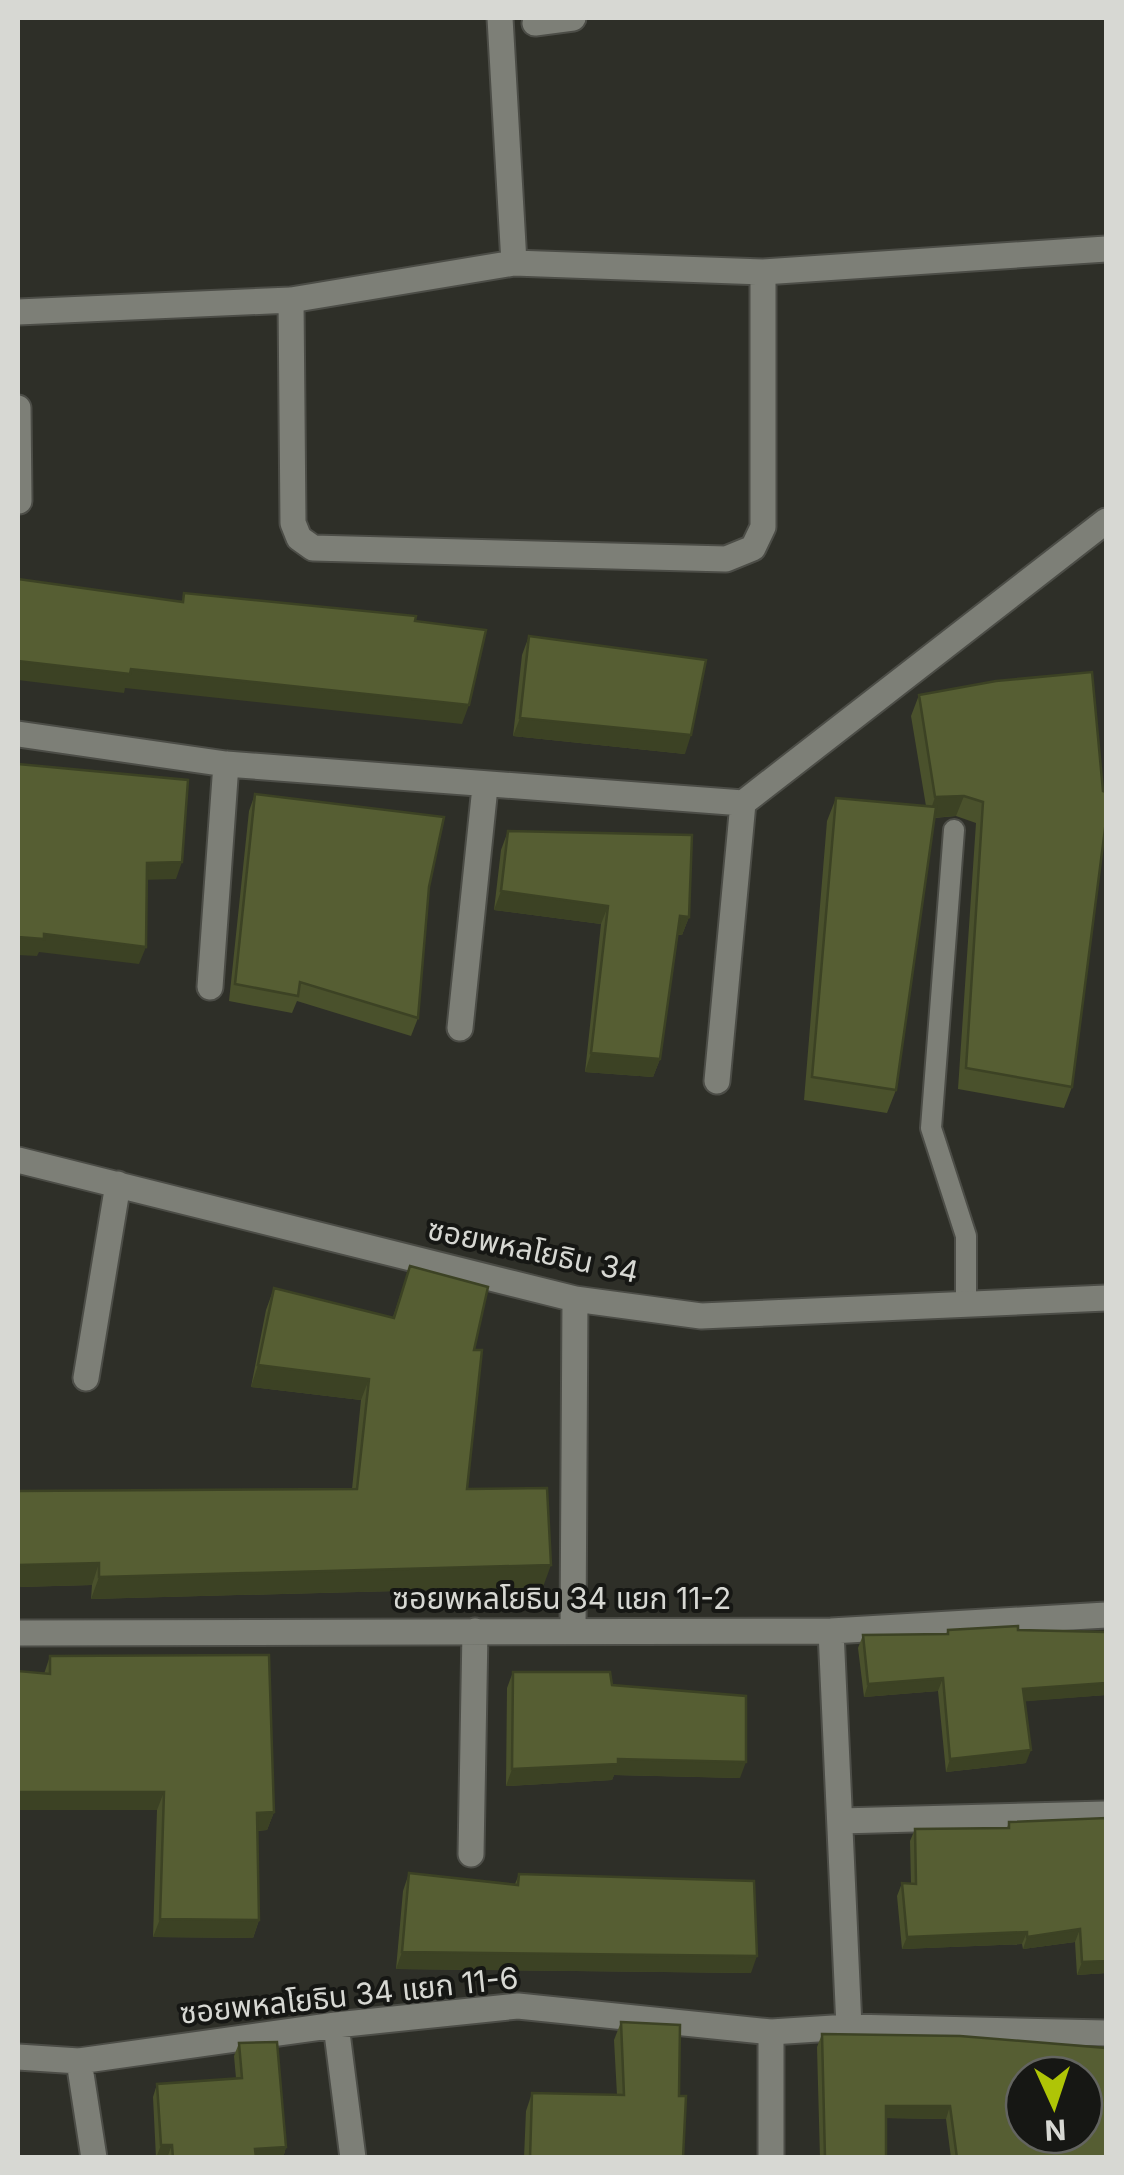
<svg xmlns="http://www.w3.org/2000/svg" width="1124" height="2175" viewBox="0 0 1124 2175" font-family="Inter,'Noto Sans Thai',sans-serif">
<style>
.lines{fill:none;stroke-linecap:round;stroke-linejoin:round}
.service-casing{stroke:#4c4d47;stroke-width:24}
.minor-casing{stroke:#4c4d47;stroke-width:29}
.service{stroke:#7d7f77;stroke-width:20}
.minor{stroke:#7d7f77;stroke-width:25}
.wall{fill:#4a512c}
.shaded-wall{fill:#3c4224}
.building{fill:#565e33;stroke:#3c4224;stroke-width:2.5;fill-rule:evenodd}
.labels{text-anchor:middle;stroke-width:8;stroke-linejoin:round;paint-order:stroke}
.street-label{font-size:30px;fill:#d7d8d3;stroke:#161714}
</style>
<rect width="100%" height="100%" fill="#2e2f28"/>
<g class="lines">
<defs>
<path id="service" d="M954,830L931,1128L966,1236V1304"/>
<path id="minor" d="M500,18L514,263
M535,23L573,18
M291,300L293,523L299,538L313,548L726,559L753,548L763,527V272
M18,312L291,300L514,263L763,272L1106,249
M18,408L19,501
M18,734L226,764L743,803L1106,521
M210,987L226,764
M460,1028L485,787
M717,1081L743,803
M18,1160L575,1299L701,1316L1106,1298
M86,1378L118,1184
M573,1631L575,1299
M831,1631L849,2027
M18,1633L831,1631L1106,1615
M840,1821L1106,1814
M471,1854L475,1631
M336,2025L353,2158
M18,2057L79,2061L336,2025L518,2006L771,2032L849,2027L1106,2033
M79,2061L94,2158
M771,2158V2032"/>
</defs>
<use href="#service" class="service-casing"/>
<use href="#minor" class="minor-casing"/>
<use href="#service" class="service"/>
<use href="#minor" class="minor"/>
</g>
<path class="wall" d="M529,636L685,754L513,736L522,655Z
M996,681L1072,1087L1064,1108L958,1089L976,823L956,816L934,818L896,1090L887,1113L804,1100L827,821L836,798L926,806L911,716L919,695Z
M255,794L429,887L418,1018L411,1036L297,1001L292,1013L229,1001L249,811Z
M508,831L689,917L682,935H678L660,1059L653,1077L585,1072L601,924L494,910L501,850Z
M410,1266L474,1350L467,1489L543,1587L91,1599L92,1585L18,1587L352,1489L361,1400L251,1387L266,1310L274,1288L393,1317Z
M948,1630L1106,1632V1695L1024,1701L1026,1763L946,1772L938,1691L864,1697L858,1648L863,1635L946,1634Z
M50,1656L274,1812L267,1830L257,1831L259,1920L253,1938L153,1937L157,1810L44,1674Z
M513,1672L612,1685L740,1778L614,1775L612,1780L506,1786L507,1688Z
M1009,1822L1106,1973L1077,1975L1075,1942L1023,1949L1022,1944L902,1949L897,1896L902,1883H911L910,1841L915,1829L1007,1828Z
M409,1873L515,1884L519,1874L751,1973L396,1969L403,1891Z
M621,2022L679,2096L683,2158H524L526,2111L532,2093L617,2095L614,2040Z
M822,2034L1106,2158H951L946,2119L886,2118V2158H820L817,2047Z
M239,2043L286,2147L283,2158H156L153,2097L157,2084L236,2078L234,2056Z"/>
<path class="shaded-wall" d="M18,661L131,669L469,705L462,724L125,688L124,693L18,680Z
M520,718L691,735L685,754L513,736Z
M964,796L956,816L928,818L935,797Z
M182,862L176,879L140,880L147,863Z
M501,891L608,906L601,924L494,910Z
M680,916L689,917L682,935L674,934Z
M44,934L146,947L139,964L39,952L37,956L18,955V937Z
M591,1053L660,1059L653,1077L585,1072Z
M258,1365L369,1379L361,1400L251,1387Z
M99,1563L92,1585L18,1587V1565Z
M551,1565L543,1587L91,1599L99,1577Z
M943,1678L938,1691L864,1697L868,1684Z
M1106,1683V1695L1018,1702L1023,1689Z
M1031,1750L1026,1763L946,1772L950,1759Z
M618,1759L746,1762L740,1778L614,1775L612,1780L506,1786L512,1769Z
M18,1792H164L157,1810H18Z
M274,1812L267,1830L250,1831L257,1813Z
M160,1919L259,1920L253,1938L153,1937Z
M1080,1929L1075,1942L1023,1949L1027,1937Z
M1027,1932L1022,1944L902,1949L907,1937Z
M402,1952L757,1956L751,1973L396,1969Z
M1106,1961V1973L1077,1975L1082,1962Z
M886,2106H950L946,2119L881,2118Z
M161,2145H172L167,2158H156Z
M286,2147L283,2158H251L255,2149Z"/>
<path class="building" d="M18,579L183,602L184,593L416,616L415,621L486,630L469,705L131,669L130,674L18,661Z
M529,636L706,660L691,735L520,718Z
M1092,672L1103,791L1106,792V821L1072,1087L966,1068L983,802L964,796L935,797L919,695L996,681Z
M18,764L188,780L182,862L147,863L146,947L44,934V939L18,937Z
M255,794L444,817L429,887L418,1018L300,982L298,996L235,984Z
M836,798L936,807L896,1090L812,1077Z
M508,831L692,835L689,917L680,916L660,1059L591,1053L608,906L501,891Z
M410,1266L488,1287L474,1350H482L467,1489L547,1488L551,1565L99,1577V1563L18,1565V1491L357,1489L369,1379L258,1365L274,1288L394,1318Z
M1018,1626V1630L1106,1632V1683L1023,1689L1031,1750L950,1759L943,1678L868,1684L863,1635L948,1634V1630Z
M269,1655L274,1812L257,1813L259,1920L160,1919L164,1792H18V1671L50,1674V1656Z
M513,1672H610L612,1685L746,1696V1762L618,1759V1764L512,1769Z
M1106,1818V1961L1082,1962L1080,1929L1027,1937V1932L907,1937L902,1883L916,1884L915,1829L1009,1828V1822Z
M409,1873L518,1885L519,1874L754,1881L757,1956L402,1952Z
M621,2022L680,2025L679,2096H686L683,2158H530L532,2093L624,2095Z
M822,2034L960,2036L1106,2048V2158H957L950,2106H886V2158H825ZM1024,2075H1084V2135H1024Z
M277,2042L286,2147L255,2149L256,2158H173L172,2145H161L157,2084L242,2078L239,2043Z"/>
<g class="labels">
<g class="street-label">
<text transform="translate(533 1251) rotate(12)" y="10">ซอยพหลโยธิน 34</text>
<text x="562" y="1609">ซอยพหลโยธิน 34 แยก 11-2</text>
<text transform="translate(349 1996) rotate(-6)" y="10">ซอยพหลโยธิน 34 แยก 11-6</text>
</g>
</g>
<rect width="1124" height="2175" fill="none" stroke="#d7d8d3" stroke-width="40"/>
<g transform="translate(1054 2105) rotate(177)"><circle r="48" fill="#161714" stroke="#636460" stroke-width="2.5"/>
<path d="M0-8L18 38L0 25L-18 38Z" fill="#afc506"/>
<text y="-15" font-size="28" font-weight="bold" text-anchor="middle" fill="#d7d8d3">N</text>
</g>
</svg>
